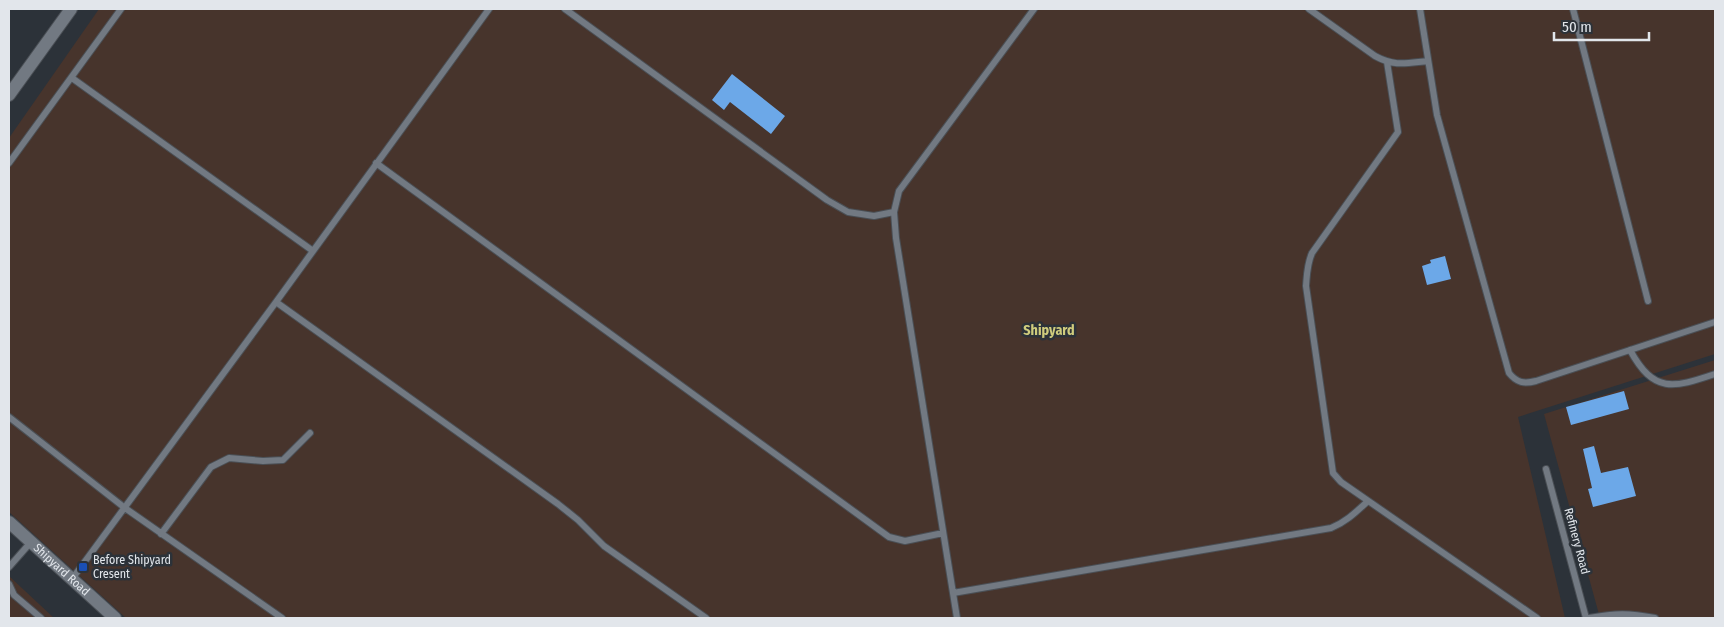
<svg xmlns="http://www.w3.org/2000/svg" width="1724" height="627" viewBox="0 0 1724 627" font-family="'Fira Sans Condensed',sans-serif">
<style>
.industrial{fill:#47342c}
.building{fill:#6ca8e8}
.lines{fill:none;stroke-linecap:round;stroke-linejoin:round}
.service-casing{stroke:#4a4f55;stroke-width:8}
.minor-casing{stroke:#4a4f55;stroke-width:14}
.service{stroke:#727982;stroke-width:6}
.minor{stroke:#727982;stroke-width:12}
.transit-dot{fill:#1a4fb4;stroke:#2c3239;stroke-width:2}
.labels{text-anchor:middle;stroke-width:5;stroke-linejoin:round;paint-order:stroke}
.street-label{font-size:12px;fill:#e2e6eb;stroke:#2c3239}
.poi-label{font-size:12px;fill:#e2e6eb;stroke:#2c3239;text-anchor:start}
.neighbourhood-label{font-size:14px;font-weight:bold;fill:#cfcc7d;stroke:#2c3239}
</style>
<rect width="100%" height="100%" fill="#2c3239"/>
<path class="industrial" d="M99,9H1715V354L1518,417L1565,618H126L9,512V138Z
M1715,360V618H1600L1544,414Z
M9,576L54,618H9Z"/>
<path class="building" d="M732,74L785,116L771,134L730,102L724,110L712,100Z
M1445,256L1451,279L1427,285L1422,266L1431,263L1430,260Z
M1624,391L1629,409L1571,425L1566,407Z
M1594,446L1601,473L1628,467L1636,496L1593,507L1588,489L1592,488L1583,449Z"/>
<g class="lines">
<defs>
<path id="service" d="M565,9L827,200L848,212L874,216L894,212
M1309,9L1375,56C1395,67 1407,63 1428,61
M1420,9L1437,115L1509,373C1517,383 1524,384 1536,381L1715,322
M1573,9L1648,301
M1387,62L1398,132L1312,253C1307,264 1307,274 1306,286L1333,473L1341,482L1537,618
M72,78L313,251
M9,163L121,9
M376,163L889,537L905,541L943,533
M276,302L558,504L578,520L604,546L706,618
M1630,350C1654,394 1673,388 1715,374
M9,417L125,508L282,618
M1546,469L1586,618
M161,534L211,467L229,458L263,461L283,460L310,433
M9,567L31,542
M72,579L276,302L489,9
M9,584L14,595L41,618
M953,593L1331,528C1346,522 1356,512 1368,501
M957,618L896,238L894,212L899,191L1034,9
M1589,618C1616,613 1629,613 1655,618"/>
<g id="minor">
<path d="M9,95L71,9"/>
<path id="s1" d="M9,522L115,618"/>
</g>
</defs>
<use href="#service" class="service-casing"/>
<use href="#minor" class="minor-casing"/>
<use href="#service" class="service"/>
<use href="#minor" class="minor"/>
</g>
<rect class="transit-dot" x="78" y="562" width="10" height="10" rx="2.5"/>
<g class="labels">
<g class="street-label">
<text transform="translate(1577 541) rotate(75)" y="4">Refinery Road</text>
<text dy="4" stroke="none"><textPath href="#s1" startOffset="71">Shipyard Road</textPath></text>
</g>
<g class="poi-label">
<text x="93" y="564">Before Shipyard<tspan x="93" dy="14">Cresent</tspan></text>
</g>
<g class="neighbourhood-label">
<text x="1049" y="335">Shipyard</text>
</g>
</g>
<rect width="1724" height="627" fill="none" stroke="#e2e6eb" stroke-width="20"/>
<path d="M1554 32v8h95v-8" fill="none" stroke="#e2e6eb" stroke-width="2.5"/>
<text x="1562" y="32" font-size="15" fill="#e2e6eb" stroke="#2c3239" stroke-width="4" paint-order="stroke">50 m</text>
</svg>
